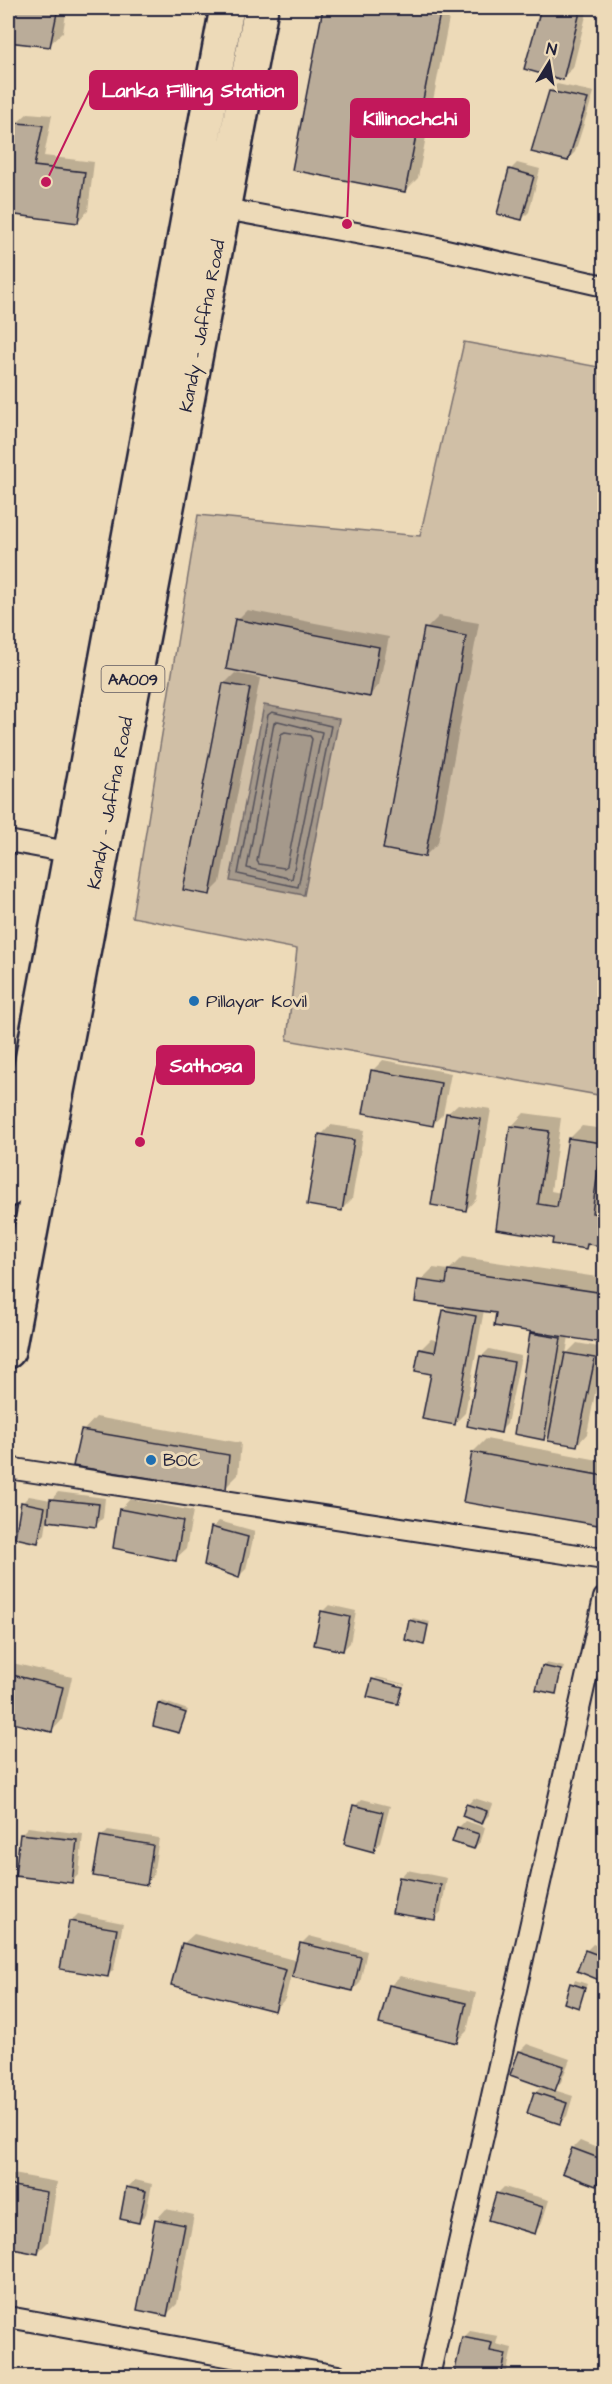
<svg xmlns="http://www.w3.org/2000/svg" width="612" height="2384" viewBox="0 0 612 2384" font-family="'Architects Daughter',sans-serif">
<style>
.green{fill:#d0bfa6;stroke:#797070;stroke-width:1.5}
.water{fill:#a5998b;stroke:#71696b;stroke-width:1.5}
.shadow{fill:#0003}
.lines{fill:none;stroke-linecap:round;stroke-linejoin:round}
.shore{stroke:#56525b;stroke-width:1.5}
.building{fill:#baac99;stroke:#22223b;stroke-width:1.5}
.street-casing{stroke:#22223b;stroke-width:24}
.highway-casing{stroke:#22223b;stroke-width:38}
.street{stroke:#eddab8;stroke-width:20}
.highway{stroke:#eddab8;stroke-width:33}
.poi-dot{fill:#1f6fb2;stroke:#eddab8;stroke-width:2}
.labels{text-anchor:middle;stroke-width:6;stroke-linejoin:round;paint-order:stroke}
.shield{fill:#eddab8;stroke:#5f5960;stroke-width:1.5}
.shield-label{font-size:16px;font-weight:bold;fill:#22223b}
.street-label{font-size:18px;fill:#22223b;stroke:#eddab8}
.poi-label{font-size:18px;fill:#22223b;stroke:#eddab8;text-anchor:start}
.leader{fill:none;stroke:#c2185b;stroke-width:2}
.callout-dot{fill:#c2185b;stroke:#eddab8;stroke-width:2}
.callout{fill:#c2185b;stroke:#c2185b;stroke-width:2}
.callout-label{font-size:20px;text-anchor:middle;font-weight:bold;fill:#fff}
</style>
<rect width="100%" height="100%" fill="#eddab8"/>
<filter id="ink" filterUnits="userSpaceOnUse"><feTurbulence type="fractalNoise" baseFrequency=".0167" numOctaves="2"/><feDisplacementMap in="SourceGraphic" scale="12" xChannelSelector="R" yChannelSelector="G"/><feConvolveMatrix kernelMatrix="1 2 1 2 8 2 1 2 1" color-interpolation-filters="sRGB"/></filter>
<g filter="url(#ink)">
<path class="green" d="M464,342L604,368V1096L287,1040L297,949L132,917L198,515L420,536Z"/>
<path class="water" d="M264,705L339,719L304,895L230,881Z"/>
<path class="shadow" d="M8,8H67L63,32L49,45L14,42L8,52Z
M325,8H451L418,178L405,191L294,169Z
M543,8H588L573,68L562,78L526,68Z
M557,84L594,92L575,152L568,159L550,91Z
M28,113L52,115L44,156L94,162L88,211L78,221L8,212L17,123Z
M517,163L540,169L529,212L522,219L510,170Z
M247,610L389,637L379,685L369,696L237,620Z
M439,616L479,623L438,843L425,856L426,629Z
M235,673L260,678L220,883L209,894L225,683Z
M383,1060L451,1073L443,1114L432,1125L373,1070Z
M458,1104L491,1109L476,1199L466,1210L447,1114Z
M524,1113L561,1118L551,1191L561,1193L569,1139L582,1126L604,1129V1245L591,1243L586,1248L555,1237L498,1228L511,1127Z
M331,1125L364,1130L352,1199L342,1209L321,1135Z
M462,1257L604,1278V1332L597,1340L569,1336L566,1354L577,1343L604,1348L587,1434L577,1445L552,1430L544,1438L531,1334L534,1331L498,1312L484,1310L465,1413L455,1423L420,1350L431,1339L439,1341L444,1311L450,1305L420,1281L433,1268L449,1270Z
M489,1349L521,1356L507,1424L500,1431L482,1356Z
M96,1417L241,1443L238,1475L225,1488L83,1431Z
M486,1439L604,1461V1524L465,1501L473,1452Z
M58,1492L105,1498L103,1518L96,1525L47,1520L45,1534L38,1541L22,1503L29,1496L51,1500Z
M130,1499L193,1511L186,1549L175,1559L120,1510Z
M219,1521L255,1531L246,1569L239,1576L212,1528Z
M329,1605L356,1611L350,1643L343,1650L322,1612Z
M413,1618L430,1622L423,1643L410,1621Z
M8,1662L72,1677L62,1720L52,1731L8,1721Z
M546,1663L564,1667L555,1692L543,1667Z
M377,1677L405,1684V1685L375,1678Z
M162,1701L188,1710L178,1732L159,1704Z
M474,1798L493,1804L489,1815L482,1822L467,1805Z
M362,1799L390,1806L380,1843L373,1850L355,1806Z
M465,1821L485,1827L481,1841L474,1848L458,1828Z
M28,1827L83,1834L79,1874L72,1881L21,1834Z
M108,1830L159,1838L153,1876L146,1883L101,1837Z
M407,1870L447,1878L441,1912L434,1919L400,1878Z
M78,1914L123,1923L114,1969L107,1976L71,1921Z
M194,1934L298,1961L302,1943L309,1936L367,1951L360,1983L353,1990L291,1975L285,1999L275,2010L183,1944Z
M593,1944L604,1948V1980L579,1970L586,1951Z
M400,1976L476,1993L467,2031L457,2041L390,1986Z
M575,1980L587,1984L578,2007L565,2002Z
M527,2044L570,2059L561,2082L554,2090L573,2096L567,2116L560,2123L535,2093L543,2085L512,2074L520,2051Z
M580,2141L604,2151V2172L595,2184L564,2172L573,2148Z
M8,2173L57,2182L48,2242L38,2252L8,2246Z
M135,2180L152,2184L146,2214L139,2221L121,2218L128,2187Z
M504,2187L549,2200L541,2225L534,2232L497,2194Z
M166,2209L194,2215L177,2304L167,2314L156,2220Z
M470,2331L498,2336L496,2344L512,2348L506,2376L456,2374L463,2338Z"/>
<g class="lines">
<path class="shore" d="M272,712L331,726L298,887L238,874L268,715Z
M278,721L322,732L292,879L247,868L274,723Z
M285,732L310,736L312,739L287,866L284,868L259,864L257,861L281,734Z"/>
</g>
<path class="building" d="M8,8H58L50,47L8,42Z
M323,8H441L405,192L292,170Z
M541,8H563L580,12L563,80L524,69Z
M549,91L588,99L568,161L531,152Z
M16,123L43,125L34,166L85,172L78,223L8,214Z
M509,169L534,176L522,220L497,214Z
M235,619L379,647L370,697L226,669Z
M424,628L466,636L425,857L383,849Z
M223,683L250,688L210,895L183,890Z
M371,1070L441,1083L433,1126L363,1113Z
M446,1113L481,1119L466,1211L431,1205Z
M510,1126L549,1131L538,1204L557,1207L568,1138L602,1143L592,1213L604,1215V1246L587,1244L586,1249L552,1244L553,1238L496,1229Z
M319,1134L354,1140L342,1211L307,1205Z
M448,1270L604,1293L597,1342L494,1326L496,1313L415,1302L418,1280L446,1284Z
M443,1310L476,1316L455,1425L422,1419L431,1374L415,1371L419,1349L435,1352Z
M530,1333L561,1338L544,1440L514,1434Z
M565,1353L595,1358L577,1446L548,1441Z
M480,1356L514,1362L501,1433L467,1426Z
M81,1430L229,1455L226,1490L73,1466Z
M472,1452L604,1476V1526L463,1502Z
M50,1499L99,1504L96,1527L48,1521Z
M21,1502L45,1507L38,1543L15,1538Z
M119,1509L183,1521L176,1561L113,1548Z
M211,1527L248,1537L239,1578L204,1565Z
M321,1611L350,1617L343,1651L314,1645Z
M409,1620L428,1625L424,1645L405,1640Z
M542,1666L561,1670L556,1694L536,1690Z
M8,1674L63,1687L52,1732L8,1722Z
M372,1679L403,1687L398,1704L367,1697Z
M158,1703L186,1713L179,1733L153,1726Z
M466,1804L487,1811L482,1824L462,1816Z
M353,1805L383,1812L374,1852L344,1844Z
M457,1827L479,1834L474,1849L452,1842Z
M20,1834L77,1840L72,1883L15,1876Z
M100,1836L153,1845L147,1885L93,1876Z
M399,1877L441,1885L435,1920L392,1913Z
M69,1921L117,1929L108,1977L60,1969Z
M182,1943L286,1970L275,2011L171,1985Z
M300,1943L361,1957L353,1991L292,1977Z
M585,1950L604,1957V1982L577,1971Z
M570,1983L585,1988L579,2008L564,2003Z
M389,1985L466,2003L457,2043L379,2024Z
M519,2051L564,2066L555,2091L510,2075Z
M534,2092L567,2103L560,2124L527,2113Z
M604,2120V2146L597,2144Z
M572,2148L604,2160L596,2186L562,2173Z
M8,2185L47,2192L38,2254L8,2248Z
M126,2187L146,2191L139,2223L120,2219Z
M496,2193L543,2207L535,2234L488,2220Z
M155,2219L185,2225L167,2316L137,2310Z
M462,2337L492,2343L490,2351L506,2354L501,2376L454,2375Z"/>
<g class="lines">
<defs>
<path id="street" d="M225,209L433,247L604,286
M8,841L79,854
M8,1468L604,1559
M8,2317L338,2376
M429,2376L604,1598"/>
<path id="highway" d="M8,1190L227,8
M8,1351L261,8"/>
</defs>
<use href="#street" class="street-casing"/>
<use href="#highway" class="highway-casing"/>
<use href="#street" class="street"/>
<use href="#highway" class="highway"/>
</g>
</g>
<g class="poi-dot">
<circle cx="194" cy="1001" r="6"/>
<circle cx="151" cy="1460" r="6"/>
</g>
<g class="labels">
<rect class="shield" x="101.5" y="666" width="63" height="26" rx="4.5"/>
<g class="shield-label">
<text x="133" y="685">AA009</text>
</g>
<g class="street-label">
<text transform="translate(202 326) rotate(-79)" y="6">Kandy - Jaffna Road</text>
<text transform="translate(110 803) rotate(-79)" y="6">Kandy - Jaffna Road</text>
</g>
<g class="poi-label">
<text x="206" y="1007">Pillayar Kovil</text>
<text x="163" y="1466">BOC</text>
</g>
</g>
<path class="leader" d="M46 182L90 90M347 224L351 118M140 1142L157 1065"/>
<g class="callout-dot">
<circle cx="46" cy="182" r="6"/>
<circle cx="347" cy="224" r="6"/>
<circle cx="140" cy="1142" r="6"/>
</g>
<g class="callout">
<rect x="90" y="71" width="207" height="38" rx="6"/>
<rect x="351" y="99" width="118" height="38" rx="6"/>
<rect x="157" y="1046" width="97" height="38" rx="6"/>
</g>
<g class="callout-label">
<text x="193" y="97">Lanka Filling Station</text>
<text x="410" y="125">Killinochchi</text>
<text x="206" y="1072">Sathosa</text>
</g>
<rect width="612" height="2384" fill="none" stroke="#eddab8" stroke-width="30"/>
<rect x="15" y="15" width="582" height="2354" fill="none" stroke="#22223b" stroke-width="2" filter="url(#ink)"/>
<g transform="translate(549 63) rotate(11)" stroke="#eddab8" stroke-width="4.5" paint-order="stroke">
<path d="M0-4.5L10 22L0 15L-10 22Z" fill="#22223b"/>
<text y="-9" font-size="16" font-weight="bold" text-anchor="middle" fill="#22223b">N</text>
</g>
</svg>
